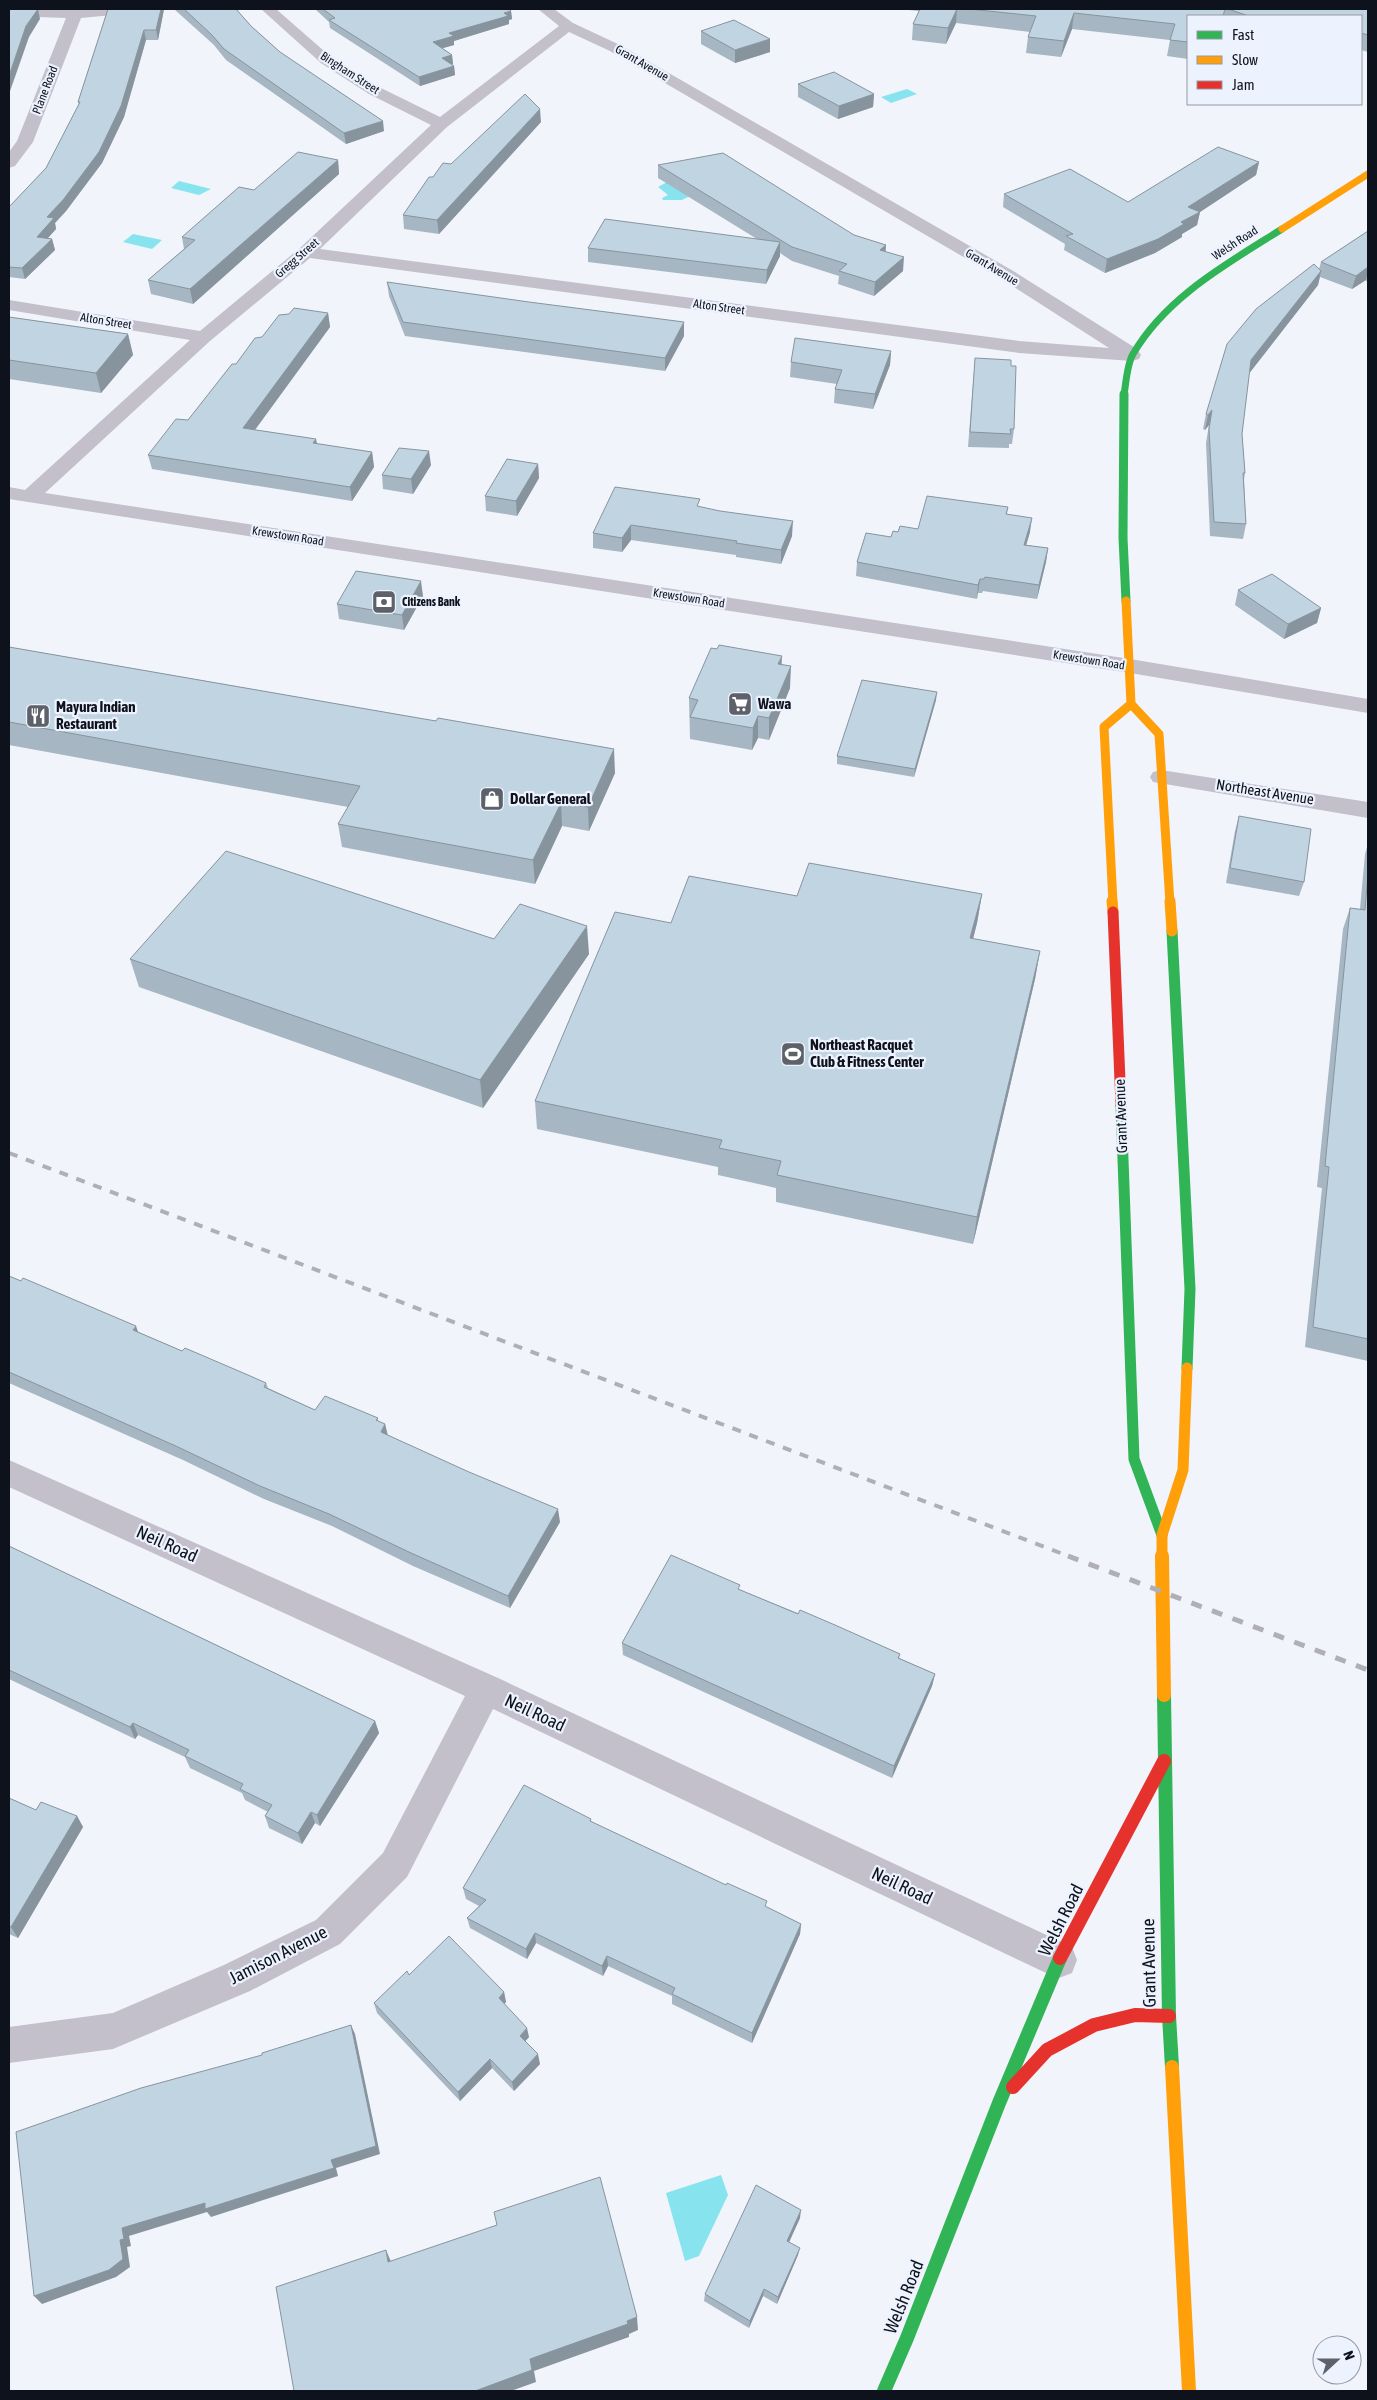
<svg xmlns="http://www.w3.org/2000/svg" width="1377" height="2400" viewBox="0 0 1377 2400" font-family="'Asap Condensed',sans-serif">
<style>
.water{fill:#87e4ee}
.lines{fill:none;stroke-linecap:round;stroke-linejoin:round}
.street{fill:#c3bfcb;fill-rule:evenodd}
.fast-far3{stroke:#30b455;stroke-width:7}
.fast-far2{stroke:#30b455;stroke-width:9}
.fast-far1{stroke:#30b455;stroke-width:11}
.fast{stroke:#30b455;stroke-width:14}
.slow-far3{stroke:#ff9f0a;stroke-width:7}
.slow-far2{stroke:#ff9f0a;stroke-width:9}
.slow-far1{stroke:#ff9f0a;stroke-width:11}
.slow{stroke:#ff9f0a;stroke-width:14}
.jam-far1{stroke:#e5322d;stroke-width:11}
.jam{stroke:#e5322d;stroke-width:14}
.rail-far1{stroke:#b0aeb7;stroke-width:4;stroke-dasharray:9 9;stroke-linecap:butt}
.rail{stroke:#b0aeb7;stroke-width:5;stroke-dasharray:11 11;stroke-linecap:butt}
.wall{fill:#a6b6c2}
.shaded-wall{fill:#87949e}
.building{fill:#c1d4e1;stroke:#87949e}
.labels{text-anchor:middle;stroke-width:4.5;stroke-linejoin:round;paint-order:stroke}
.far-street-label{font-size:12px;fill:#0e121c;stroke:#edf2ff}
.far-poi-label{font-size:12px;font-weight:bold;fill:#0e121c;stroke:#edf2ff;text-anchor:start}
.poi-label{font-size:15px;font-weight:bold;fill:#0e121c;stroke:#edf2ff;text-anchor:start}
.street-label{font-size:15px;fill:#0e121c;stroke:#edf2ff}
.near-street-label{font-size:18px;fill:#0e121c;stroke:#edf2ff}
</style>
<rect width="100%" height="100%" fill="#f1f4fb"/>
<path class="water" d="M907,89L917,94L891,103L881,97Z
M179,181L211,189L199,195L171,188Z
M667,182L690,196L682,200H663L662,198L668,195L658,187Z
M133,234L162,240L152,249L123,242Z
M721,2175L728,2195L699,2256L685,2261L666,2193Z"/>
<g class="lines">
<path class="street" d="M9,9H141L134,13L81,18L33,142L15,166L9,168V152L17,141L66,18L9,16Z
M261,9H276L331,57L381,88L440,117L559,26L538,9H554L573,23L620,45L1015,272L1137,349L1141,355L1139,359L1132,361L1019,353L310,258L210,341L45,493L1130,659L1368,699V713L1130,673L9,499V487L25,490L190,340L9,310V300L200,331L300,248L431,125L369,94L321,63ZM569,32L610,51L1003,280L1109,348L1019,341L320,249L447,127Z
M1161,770L1368,802V818L1153,782L1150,777L1153,772Z
M9,1460L498,1678L1072,1947L1077,1960L1072,1973L1059,1978L1046,1973L493,1709L407,1877L340,1944L250,1991L113,2049L9,2063V2027L113,2013L224,1965L316,1920L383,1853L465,1696L9,1487Z"/>
<path class="fast-far3" d="M1124,395C1126,383 1127,364 1133,354C1166,297 1228,263 1282,229"/>
<path class="fast-far2" d="M1124,394L1123,538L1126,601"/>
<path class="fast-far1" d="M1172,931L1190,1289L1187,1368
M1121,1105L1134,1459L1162,1535"/>
<path class="fast" d="M1164,1695L1169,2016L1172,2067
M884,2391L907,2338L999,2103L1060,1958"/>
<path class="slow-far3" d="M1282,229L1368,174"/>
<path class="slow-far2" d="M1126,601L1131,704L1159,734L1170,903
M1113,903L1104,727L1131,704"/>
<path class="slow-far1" d="M1112,901L1113,912
M1170,901L1172,931
M1162,1557V1535L1183,1470L1187,1368"/>
<path class="slow" d="M1162,1556L1164,1695
M1172,2067L1189,2391"/>
<path class="jam-far1" d="M1113,912L1121,1105"/>
<path class="jam" d="M1060,1958L1164,1761
M1013,2087L1047,2050L1094,2025L1135,2015L1169,2016"/>
<path class="rail-far1" d="M9,1153L1071,1557"/>
<path class="rail" d="M1068,1556L1368,1670"/>
</g>
<path class="wall" d="M108,9H164L158,40H146L124,117L102,163L66,211L55,223L56,229L48,238L52,239L55,250L25,279L9,277V207L46,168L79,105L78,102Z
M174,9H236L251,26L280,52L384,131L346,144L226,60L214,45Z
M315,9H509L511,11L512,19L509,20V24L454,41V45L442,48L452,55L453,64H452L454,66L455,75L420,86L330,28L329,22Z
M898,9H1368V52L1361,50V16H1188V59L1167,56L1170,40L1072,29L1061,57L1026,53L1028,37L1030,32L956,23L946,44L912,40L913,24L919,11Z
M701,31L770,52L735,63L701,44Z
M798,84L874,94L873,107L838,119L798,97Z
M541,122L439,234L404,229L403,215L433,177Z
M338,160L339,174L193,304L151,294L148,280L184,249L182,237L254,190Z
M1259,162L1256,175L1200,212L1197,225L1182,234V237L1155,253L1105,273L1064,250L1065,244L1003,207L1004,194L1128,202Z
M658,165L854,235L886,245L885,251L903,271L874,296L838,284L839,276L792,261L780,253V256L766,284L588,262V248L757,239L658,178Z
M1368,231V284L1366,280L1352,289L1320,277L1318,285L1249,373L1242,434L1245,473L1244,480L1246,524L1243,539L1210,536L1206,443L1209,425L1205,430L1203,429L1206,414L1319,269L1321,262Z
M387,282L684,336L665,371L405,336L389,296Z
M328,313L330,327L255,430L316,439L317,444L372,452L374,467L352,501L152,469L148,455L188,420L236,364L262,337Z
M9,317L128,334L133,355L101,393L9,379Z
M891,351L890,365L873,409L834,403L835,389L837,384L790,377L791,362Z
M975,358L1014,429L1012,444H1009V448L968,447Z
M538,464L539,478L517,516L486,511L485,496Z
M431,465L413,494L383,489L382,475Z
M700,507L792,536L781,564L736,557V555L631,540L622,552L593,548V533Z
M1008,507L1007,514L1030,532L1026,545L1048,548L1046,562L1037,599L983,591L982,593H978L977,599L856,576L857,562L898,532L918,529Z
M1238,590L1321,608L1317,623L1284,639L1235,605Z
M423,596L404,630L339,619L337,604Z
M9,647L401,715L615,773L589,831L562,826L535,884L342,847L338,824L348,807L9,745Z
M781,664L790,688L769,740L758,738L752,750L690,739L689,698Z
M936,700L914,777L837,764V756Z
M1239,816L1304,882L1299,896L1226,883L1235,831Z
M1368,844V1361L1305,1347L1322,1188L1317,1187L1343,929L1350,908L1360,909L1365,854Z
M982,894L977,923L973,939L1040,951L1035,979L973,1244L776,1202V1188L718,1175V1167L537,1129L535,1101L671,923L797,896Z
M494,939L589,954L483,1108L139,987L130,959Z
M9,1276L182,1351L266,1383L268,1388L315,1410L378,1418V1421L385,1424L388,1435L560,1522L510,1608L413,1566L332,1526L264,1499L183,1460L9,1383Z
M9,1546L375,1721L379,1733L320,1826L315,1823L302,1844L269,1828L265,1816L268,1812L245,1800L242,1793L190,1768L185,1757L138,1735L135,1739L9,1679Z
M740,1590L900,1654L899,1658L935,1674L932,1686L892,1778L623,1655L622,1643Z
M9,1798L36,1810L77,1816L83,1827L18,1938L9,1934Z
M591,1819V1822L801,1924L800,1934L752,2043L672,2004V1996L608,1966L603,1976L536,1943L527,1959L470,1928L467,1918L479,1906L466,1899L463,1888Z
M1368,1826V1836L1367,1833Z
M409,1975L504,1992L506,2002L504,2004L529,2037L525,2041L540,2064L514,2091L492,2068L460,2101L377,2013L374,2003Z
M800,2218L789,2242L798,2255L777,2304L763,2296L749,2328L704,2301L705,2294Z"/>
<path class="shaded-wall" d="M38,9L40,19L29,37L9,94V76L26,26Z
M161,9H164L158,40L156,30Z
M957,9L956,23L946,44L948,28Z
M511,11L512,19L509,20V24L454,41V45L433,51V42L449,33Z
M1074,13L1072,29L1061,57L1064,41Z
M144,30L146,40L124,117L102,163L66,211L55,223L56,229L39,248L37,237Z
M770,39V52L735,63V50Z
M452,55L453,64L443,67L442,58Z
M454,66L455,75L420,86L419,77Z
M874,94L873,107L838,119L839,106Z
M540,109L541,122L439,234L437,220Z
M383,121L384,131L346,144L344,133Z
M338,160L339,174L193,304L190,289Z
M1259,162L1256,175L1200,212L1197,225L1182,234V237L1155,253L1105,273L1107,259L1181,222L1188,207Z
M52,239L55,250L25,279L22,268Z
M780,242V256L766,284L767,270Z
M886,245L885,259L880,250Z
M904,257L903,271L874,296L875,282Z
M1368,267V271L1366,280L1352,289L1356,276Z
M1321,271L1318,285L1248,375L1251,360Z
M328,313L330,327L246,442L243,428Z
M684,322V336L665,371V358Z
M128,334L133,355L101,393L96,373Z
M891,351L890,365L873,409L875,394Z
M1212,410L1209,425L1205,430L1208,415Z
M316,439L318,453L313,443Z
M429,451L431,465L413,494L411,479Z
M372,452L374,467L352,501L350,487Z
M538,464L539,478L517,516L516,501Z
M1032,518L1030,532L1022,559L1024,545Z
M793,521L792,536L781,564V550Z
M631,525V540L622,552V538Z
M1048,548L1046,562L1037,599L1039,585Z
M980,579L978,593L977,599L978,585Z
M421,581L423,596L404,630L402,615Z
M1321,608L1317,623L1284,639L1288,624Z
M782,656L781,678L778,664Z
M791,666L790,688L769,740V718Z
M937,692L936,700L914,777L915,769Z
M758,716V738L752,750L753,728Z
M614,749L615,773L589,831L588,807Z
M561,803L562,826L535,884L533,860Z
M982,894L977,923L966,966L970,938Z
M587,926L589,954L483,1108L480,1080Z
M1040,951L1035,979L973,1244L977,1217Z
M136,1326L141,1340L133,1330Z
M385,1424L388,1438L381,1432Z
M558,1509L560,1522L510,1608L508,1596Z
M935,1674L932,1686L892,1778L894,1766Z
M375,1721L379,1733L320,1826L317,1815Z
M133,1723L138,1735L135,1739L130,1727Z
M311,1812L315,1823L302,1844L298,1833Z
M77,1816L83,1827L18,1938L11,1927Z
M801,1924L800,1934L752,2043V2033Z
M535,1933L536,1943L527,1959L526,1949Z
M607,1956L608,1966L603,1976L602,1966Z
M504,1992L506,2002L501,2008L499,1998Z
M351,2025L355,2034L380,2154L336,2168L338,2176L211,2217L207,2212L129,2236L131,2246L127,2247L130,2267L116,2277L42,2304L34,2296L120,2240L122,2228L331,2160Z
M527,2028L529,2037L522,2045L520,2036Z
M538,2054L540,2064L514,2091L512,2082Z
M490,2059L492,2068L460,2101L458,2092Z
M801,2210L800,2218L786,2249L787,2241Z
M800,2248L798,2255L777,2304L778,2297Z
M386,2250L392,2264L388,2262Z
M764,2289L763,2296L749,2328L750,2321Z
M637,2317L638,2330L629,2334V2337L534,2371L536,2382L511,2391H475L530,2359Z"/>
<path class="building" d="M9,9H38L26,26L9,76Z
M108,9H161L156,30H144L121,106L99,152L63,200L47,217L54,218L37,237L52,239L22,268L9,267V207L46,168L80,102H78Z
M184,9H236L251,26L280,52L383,121L344,133L224,49L212,35Z
M323,9H509L511,11L504,13L508,16L449,33L454,36L433,42L452,55L442,58L454,66L419,77L329,20L335,18Z
M920,9H957L948,28L913,24Z
M969,9H1225L1223,16H1188V42L1170,40L1175,24L1074,13L1064,41L1028,37L1036,16Z
M1228,9H1368V35L1361,33V16H1249Z
M734,20L770,39L735,50L701,31Z
M834,72L874,94L839,106L798,84Z
M525,94L540,109L437,220L403,215L429,177H433L443,163L451,164Z
M1218,147L1259,162L1188,207L1200,212L1181,222L1184,224L1158,239L1107,259L1066,236L1073,234L1004,194L1070,169L1128,202Z
M298,152L338,160L190,289L148,280L195,240L182,237L239,187L254,190Z
M723,153L854,235L886,245L880,250L904,257L875,282L839,271L847,264L792,247L658,165Z
M605,219L780,242L767,270L588,248Z
M1368,231V267L1356,276L1321,262Z
M1314,264L1321,271L1251,360L1242,434L1245,473H1243L1246,524L1214,522L1209,429L1212,410L1208,415L1206,414L1227,344L1256,309Z
M387,282L529,302L684,322L665,358L403,322Z
M294,308L328,313L243,428L316,439L313,443L372,452L350,487L148,455L176,419L188,420L232,364H236L255,338L262,337L279,315L289,314Z
M9,317L128,334L96,373L9,360Z
M795,338L891,351L875,394L835,389L842,370L791,362Z
M975,358L1011,360V366H1016L1014,429H1010L1011,434L970,432Z
M399,448L429,451L411,479L382,475Z
M507,459L538,464L516,501L485,496Z
M615,487L700,499L697,506L720,511L793,521L781,550L736,543L737,541L631,525L622,538L593,533Z
M927,496L1008,507L1006,514L1032,518L1024,545L1048,548L1039,585L985,577L984,579H980L978,585L857,562L866,533L891,537L893,531L898,532L900,526L918,529Z
M356,571L421,581L402,615L337,604Z
M1272,574L1321,608L1288,624L1238,590Z
M719,645L782,656L778,664L791,666L769,718L758,716L753,728L690,717L698,700L689,698L711,648L717,649Z
M9,647L401,715L436,721L438,718L614,749L588,807L561,803L533,860L338,824L360,786L9,722Z
M862,680L937,692L915,769L837,756Z
M1239,816L1311,829L1304,882L1230,868Z
M226,851L494,939L520,904L587,926L480,1080L130,959Z
M809,863L982,894L970,938L1040,951L977,1217L777,1175L781,1161L719,1148L722,1140L535,1101L615,912L671,923L689,876L797,896Z
M1368,874V1339L1313,1327L1329,1167L1325,1166L1350,908L1365,910Z
M9,1276L21,1281L23,1278L136,1326L133,1330L182,1351L185,1348L248,1375L266,1383L264,1387L315,1410L325,1396L378,1418L376,1420L385,1424L381,1432L469,1472L558,1509L508,1596L411,1553L329,1514L260,1486L178,1447L9,1372Z
M9,1546L375,1721L317,1815L311,1812L298,1833L265,1816L272,1805L240,1789L243,1784L185,1756L189,1750L133,1723L130,1727L9,1670Z
M671,1555L740,1585L738,1589L798,1614L800,1610L835,1625L900,1654L898,1658L935,1674L894,1766L622,1643Z
M524,1785L591,1819L590,1821L726,1885L727,1883L767,1901L765,1906L801,1924L752,2033L672,1994L675,1988L607,1956L602,1966L535,1933L526,1949L467,1918L486,1900L463,1888Z
M9,1798L36,1810L41,1802L77,1816L11,1927L9,1926Z
M449,1936L504,1992L499,1998L527,2028L520,2036L538,2054L512,2082L490,2059L458,2092L374,2003L407,1971L409,1975Z
M351,2025L376,2146L331,2160L334,2168L205,2209V2203L122,2228L124,2239L120,2240L123,2259L109,2270L34,2296L16,2132L141,2088L262,2055V2053Z
M600,2177L637,2317L627,2321L628,2324L530,2359L532,2370L475,2391H294L276,2287L386,2250L388,2262L497,2225L494,2212Z
M756,2185L801,2210L787,2241L800,2248L778,2297L764,2289L750,2321L705,2294Z"/>
<defs>
<symbol id="bank-square" viewBox="-11 -11 22 22"><rect x="-9" y="-9" width="18" height="18" rx="4" fill="#5d616a" stroke="#edf2ff"/><path d="M-6-4H6V4H-6ZM0-2.3a2.3 2.3 0 1 0 0 4.6a2.3 2.3 0 1 0 0-4.6Z" fill="#fff"/></symbol>
<symbol id="supermarket-square" viewBox="-11 -11 22 22"><rect x="-9" y="-9" width="18" height="18" rx="4" fill="#5d616a" stroke="#edf2ff"/><path d="M-6-5.5h2.5l.6 2H6L4.5 2H-2.5L-4.4-4H-6ZM-1.5 3.2a1.3 1.3 0 1 0 .1 0ZM3 3.2a1.3 1.3 0 1 0 .1 0Z" fill="#fff"/></symbol>
<symbol id="restaurant-square" viewBox="-11 -11 22 22"><rect x="-9" y="-9" width="18" height="18" rx="4" fill="#5d616a" stroke="#edf2ff"/><path d="M-5-6h1v4h1v-4h1v4h1v-4h1v5L-1.5 .5V6h-2V.5L-5-1ZM5-6V6H3V1.5H1.5Q1.5-4 5-6Z" fill="#fff"/></symbol>
<symbol id="shop-square" viewBox="-11 -11 22 22"><rect x="-9" y="-9" width="18" height="18" rx="4" fill="#5d616a" stroke="#edf2ff"/><path d="M-5-2.5h2.3a2.7 3.5 0 0 1 5.4 0H5L5.5 6h-11ZM-1.5-2.5h3a1.5 2.3 0 0 0-3 0Z" fill="#fff"/></symbol>
<symbol id="stadium-square" viewBox="-11 -11 22 22"><rect x="-9" y="-9" width="18" height="18" rx="4" fill="#5d616a" stroke="#edf2ff"/><path d="M0-5a6.5 5 0 1 0 0 10a6.5 5 0 1 0 0-10ZM-3.5-1.8h7v3.6h-7Z" fill="#fff"/></symbol>
</defs>
<g fill-rule="evenodd">
<use href="#bank-square" x="370" y="588" width="28" height="28"/>
<use href="#supermarket-square" x="726" y="690" width="28" height="28"/>
<use href="#restaurant-square" x="24" y="702" width="28" height="28"/>
<use href="#shop-square" x="478" y="785" width="28" height="28"/>
<use href="#stadium-square" x="779" y="1040" width="28" height="28"/>
</g>
<g class="labels">
<g class="far-street-label">
<text transform="translate(642 63) rotate(30)" y="4">Grant Avenue</text>
<text transform="translate(350 73) rotate(33)" y="4">Bingham Street</text>
<text transform="translate(45 90) rotate(-69)" y="4">Plane Road</text>
<text transform="translate(1235 243) rotate(-33)" y="4">Welsh Road</text>
<text transform="translate(297 258) rotate(-41)" y="4">Gregg Street</text>
<text transform="translate(992 267) rotate(31)" y="4">Grant Avenue</text>
<text transform="translate(719 307) rotate(8)" y="4">Alton Street</text>
<text transform="translate(106 321) rotate(9)" y="4">Alton Street</text>
<text transform="translate(288 536) rotate(9)" y="4">Krewstown Road</text>
<text transform="translate(689 598) rotate(9)" y="4">Krewstown Road</text>
<text transform="translate(1089 660) rotate(9)" y="4">Krewstown Road</text>
</g>
<g class="far-poi-label">
<text x="402" y="606">Citizens Bank</text>
</g>
<g class="poi-label">
<text x="758" y="709">Wawa</text>
<text x="56" y="712">Mayura Indian<tspan x="56" dy="17">Restaurant</tspan></text>
<text x="510" y="804">Dollar General</text>
<text x="810" y="1050">Northeast Racquet<tspan x="810" dy="17">Club &amp; Fitness Center</tspan></text>
</g>
<g class="street-label">
<text transform="translate(1265 792) rotate(9)" y="5">Northeast Avenue</text>
<text transform="translate(1121 1116) rotate(-92)" y="5">Grant Avenue</text>
</g>
<g class="near-street-label">
<text transform="translate(167 1544) rotate(24)" y="6">Neil Road</text>
<text transform="translate(535 1713) rotate(25)" y="6">Neil Road</text>
<text transform="translate(902 1886) rotate(25)" y="6">Neil Road</text>
<text transform="translate(1061 1920) rotate(-63)" y="6">Welsh Road</text>
<text transform="translate(278 1955) rotate(-27)" y="6">Jamison Avenue</text>
<text transform="translate(1149 1963) rotate(-91)" y="6">Grant Avenue</text>
<text transform="translate(904 2297) rotate(-68)" y="6">Welsh Road</text>
</g>
</g>
<rect width="1377" height="2400" fill="none" stroke="#0e121c" stroke-width="20"/>
<rect x="1187" y="15" width="175" height="90" fill="#edf2ff" stroke="#9498a4"/>
<rect x="1197" y="31" width="25" height="8" fill="#30b455" stroke="#9498a4"/>
<text x="1232" y="40" font-size="15" fill="#0e121c">Fast</text>
<rect x="1197" y="56" width="25" height="8" fill="#ff9f0a" stroke="#9498a4"/>
<text x="1232" y="65" font-size="15" fill="#0e121c">Slow</text>
<rect x="1197" y="81" width="25" height="8" fill="#e5322d" stroke="#9498a4"/>
<text x="1232" y="90" font-size="15" fill="#0e121c">Jam</text>
<g transform="translate(1337 2360) rotate(69)"><circle r="24" fill="#edf2ff" stroke="#9498a4"/>
<path d="M0-4L9 19L0 12L-9 19Z" fill="#5d616a"/>
<text y="-8" font-size="14" font-weight="bold" text-anchor="middle" fill="#0e121c">N</text>
</g>
</svg>
